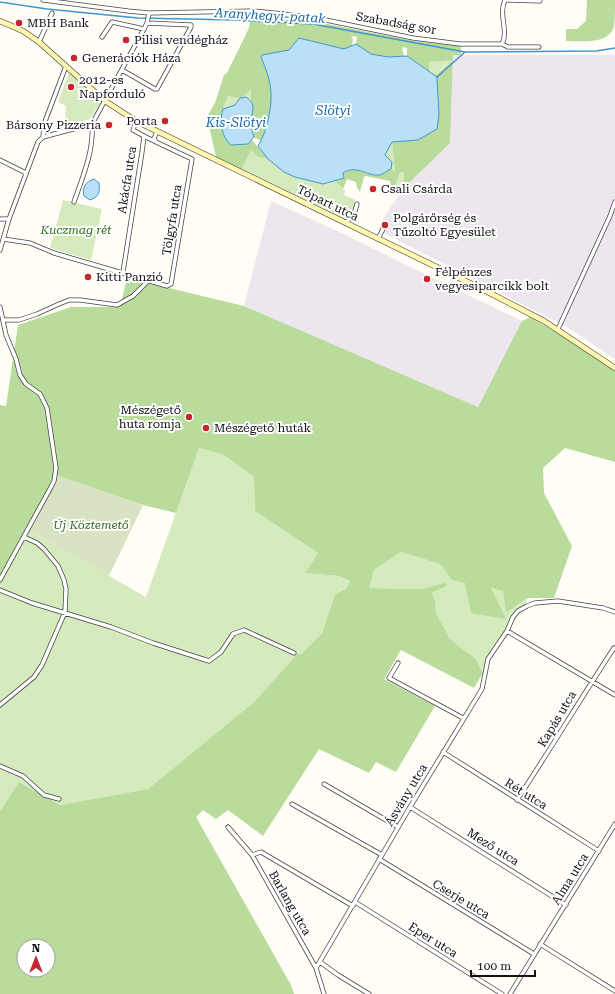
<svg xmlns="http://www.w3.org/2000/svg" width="615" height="994" viewBox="0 0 615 994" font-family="'Roboto Serif',serif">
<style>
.industrial{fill:#eee6ef}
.green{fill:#d5ebbd}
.forest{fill:#b9dc9c;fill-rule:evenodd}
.cemetery{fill:#d9e3c4}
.water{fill:#b9e0f7;stroke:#3f96cf}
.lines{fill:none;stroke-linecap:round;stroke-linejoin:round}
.stream{stroke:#3f96cf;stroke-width:1.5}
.minor-casing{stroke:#444;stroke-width:5}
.secondary-casing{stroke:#333;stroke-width:6}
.minor{stroke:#fff;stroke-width:3.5}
.secondary{stroke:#fff6b0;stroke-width:5}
.poi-dot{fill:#c4262e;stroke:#fff;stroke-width:1.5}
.labels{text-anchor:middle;stroke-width:4;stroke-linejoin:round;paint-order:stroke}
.poi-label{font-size:12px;fill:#111;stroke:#fff;text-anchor:start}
.street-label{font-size:12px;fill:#111;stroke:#fff}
.park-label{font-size:12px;font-style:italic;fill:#2f6b1f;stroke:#fff}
.water-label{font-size:13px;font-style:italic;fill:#1768a6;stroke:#fff}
</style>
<rect width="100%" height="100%" fill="#fffdf5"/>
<path class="industrial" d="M453,55H615V359L567,327L378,230L384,217L404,188L450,143Z
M271,201L344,234L437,280L522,321L478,407L244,306Z"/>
<path class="green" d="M453,59L443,67L435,76L430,72L429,62Z
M69,73L101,102L90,119L74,124L65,123L66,106L58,102Z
M251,90V101L246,97L238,102L235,105L223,109L228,96Z
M392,142L395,172L391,169L392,162L385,155Z
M251,149L258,157L268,159L284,172L323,184L335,181L345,191L344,195L355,200L356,210L348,209L349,217L346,220L241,170Z
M400,172L404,173V188L401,193L396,191L391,194Z
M63,200L102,209L91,260L50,248Z
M199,448L224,455L254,477L255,511L318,553L305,573L339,576L351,581L347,588L335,594L322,633L301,654L298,652V653L254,702L148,789L60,805L19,782L0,811V585L30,531L146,597Z
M401,552L440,564L452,580L503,591L506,613L526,600L527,601L483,672L476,659L450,639L436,613L435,601L432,593L447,586L446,582L422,589L368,588L374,570Z"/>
<path class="forest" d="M587,0H615C615,8 615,18 614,26C609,45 582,41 566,41V29H577L586,21Z
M251,13L292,17L414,41L461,46V55H453L450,143L404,188V173L400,172L395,185H390V181L366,176L364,177L360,192L357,188L356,182L347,179L343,189L335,181L344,178L343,173C357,164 367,177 380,175C383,174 388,170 391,169L395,172L392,142L418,140L439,115L437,77L435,76L452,60L429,62L430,72L407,56V48L402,47L404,56L388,57L371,54L356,44L357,37L353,36L351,37L353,39L352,46L344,49L299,38L290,50L263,55L261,57C275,90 274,108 261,141L254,137L251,121L253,106L251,101V90L240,98L228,96C226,102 223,108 221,114C219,126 223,146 238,145C244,145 248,144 252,140L268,159L258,157L251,150L241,170L216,157L207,117L215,103L224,75L227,73L249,28Z
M127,278L244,306L478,407L522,321L530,317L615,367V462L565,448L543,468L544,493L572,546L554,598H528L506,613L503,591L491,588L506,619L471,613L465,583L452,580L440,564L401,552L374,570L369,588L422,589L446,582L447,586L432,593L435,601L436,613L450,639L476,659L483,673L474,688L401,650L384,679L435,706L396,772L376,762L369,773L319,749L263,836L228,810L216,819L203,810L196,817L291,985L294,994H0V811L19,782L60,805L148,789L254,702L298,653L301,654L322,633L335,594L347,588L350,581L339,576L305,573L318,553L255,511L254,477L224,455L199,448L176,513L143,505L57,476L30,531L0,585V405L6,406L18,325L71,307H120ZM24,946H48V970H24Z"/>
<path class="cemetery" d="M57,475L143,505L109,576L30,531Z"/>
<path class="water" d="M299,38L344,49L356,44L371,54L388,57L407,56L437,77L439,115L437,129L418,140L392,142L385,155L392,162L391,169C388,170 383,174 380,175C368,177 357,164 343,173L344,178L323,184L295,177L284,172L268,159L258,146C263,138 266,129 268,120C274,94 271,81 261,57L262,55L289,50Z
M246,97C257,105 252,110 251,121C251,126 252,132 254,137L248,144L231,145C221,137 219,120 223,109L235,105L240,98Z
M94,179L99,183C100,192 99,197 90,200L84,196C82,188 85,182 94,179Z"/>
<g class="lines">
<path class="stream" d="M0,2L47,9L138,18L236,20L313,24L465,52L596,51L615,48
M437,77L465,52"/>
<defs>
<path id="minor" d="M43,0L128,11L149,13L253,11L284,14L316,18L413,38L460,44H502L508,47H539
M507,0L540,1
M102,37L112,22L144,29
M39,42L52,13
M502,44C509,31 498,14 505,0
M122,70L155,89H157L191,27V25L147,23
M92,124L144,29L147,23L149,13
M144,136L156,142
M43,137L44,124L66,66
M0,160L26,173
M74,202C83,176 94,151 92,124
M0,219H9
M346,223L355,211L357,204
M3,239L30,243L54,253L167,286L171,284L192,159L156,142L154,138L157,132
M378,239L384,227
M0,250L9,219L38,142L43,137L92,124
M123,272L142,152L144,136L133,130L136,121
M0,307L6,335L16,359L20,375L26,384L40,394L47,408L56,468L54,481L51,487L0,580
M3,320H19L37,314L59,304L69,300H80L117,305L133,296L149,280
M558,329L610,216L615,202
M0,590L32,603L111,627L153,643L209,661L221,652L233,634L244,630L294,653
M507,631L615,695
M398,663L389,678L463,718
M0,705L34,677L42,665L65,612L66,589L64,580L58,566L44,549L37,543L24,537
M443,752L599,851
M0,766L23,776L44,795L59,799
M324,784L398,827
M517,800C550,750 581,698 614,648
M292,804L382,855
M410,807L566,905
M228,827L252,855L316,968L324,994
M252,855L261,852L353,906
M379,859L534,954
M355,902L502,994
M540,944L615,991
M320,962L338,975L369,994
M316,968L410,807L482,689L488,659L507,631L513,617L518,611L527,606L535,603L558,601L603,608L615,612
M510,994L615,824"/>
<path id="secondary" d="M0,21L23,31L39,42L105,101L136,121L486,291L544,321L615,368"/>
</defs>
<use href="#minor" class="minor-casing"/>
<use href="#secondary" class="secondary-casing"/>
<use href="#minor" class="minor"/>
<use href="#secondary" class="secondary"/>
</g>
<g class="poi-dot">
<circle cx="19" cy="23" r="4"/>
<circle cx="126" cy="40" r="4"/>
<circle cx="74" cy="58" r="4"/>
<circle cx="71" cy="87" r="4"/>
<circle cx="165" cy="121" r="4"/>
<circle cx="109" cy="125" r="4"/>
<circle cx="373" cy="189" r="4"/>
<circle cx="385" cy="225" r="4"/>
<circle cx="88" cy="277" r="4"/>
<circle cx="427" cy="279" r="4"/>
<circle cx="189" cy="417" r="4"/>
<circle cx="206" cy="428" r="4"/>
</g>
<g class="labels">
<g class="poi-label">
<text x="27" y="27">MBH Bank</text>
<text x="134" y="44">Pilisi vendégház</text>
<text x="82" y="62">Generációk Háza</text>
<text x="79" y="84">2012-es<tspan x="79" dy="14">Napforduló</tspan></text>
<text x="157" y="125" text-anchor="end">Porta</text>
<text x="101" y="129" text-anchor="end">Bársony Pizzeria</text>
<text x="381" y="193">Csali Csárda</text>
<text x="393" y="222">Polgárőrség és<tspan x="393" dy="14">Tűzoltó Egyesület</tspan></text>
<text x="435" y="276">Félpénzes<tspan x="435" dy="14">vegyesiparcikk bolt</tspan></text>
<text x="96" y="281">Kitti Panzió</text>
<text x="181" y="414" text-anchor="end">Mészégető<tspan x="181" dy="14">huta romja</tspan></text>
<text x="214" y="432">Mészégető huták</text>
</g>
<g class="street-label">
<text transform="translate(396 23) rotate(10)" y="4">Szabadság sor</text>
<text transform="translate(127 180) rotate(-81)" y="4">Akácfa utca</text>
<text transform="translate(328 203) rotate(26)" y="4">Tópart utca</text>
<text transform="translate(172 220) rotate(-81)" y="4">Tölgyfa utca</text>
<text transform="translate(557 719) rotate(-59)" y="4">Kapás utca</text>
<text transform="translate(526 794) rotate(32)" y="4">Rét utca</text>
<text transform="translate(406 795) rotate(-59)" y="4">Ásvány utca</text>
<text transform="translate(493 847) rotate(32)" y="4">Mező utca</text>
<text transform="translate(570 879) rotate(-58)" y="4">Alma utca</text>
<text transform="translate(461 899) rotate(31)" y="4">Cserje utca</text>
<text transform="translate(290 903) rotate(60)" y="4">Barlang utca</text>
<text transform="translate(433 940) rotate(32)" y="4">Eper utca</text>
</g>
<g class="park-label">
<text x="76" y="234">Kuczmag rét</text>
<text x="91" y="529">Új Köztemető</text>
</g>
<g class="water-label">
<text transform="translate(270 15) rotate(3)" y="5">Aranyhegyi-patak</text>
<text x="333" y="115">Slötyi</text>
<text x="236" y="127">Kis-Slötyi</text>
</g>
</g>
<g transform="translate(36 958)"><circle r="19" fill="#ffffff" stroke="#a0a0a0"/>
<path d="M0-3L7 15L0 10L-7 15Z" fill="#c4262e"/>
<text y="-6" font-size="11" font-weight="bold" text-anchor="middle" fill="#111111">N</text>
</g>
<path d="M471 970v6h64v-6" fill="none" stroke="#111111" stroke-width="2"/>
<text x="477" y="970" font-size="12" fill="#111111" stroke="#ffffff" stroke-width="3" paint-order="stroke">100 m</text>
</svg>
